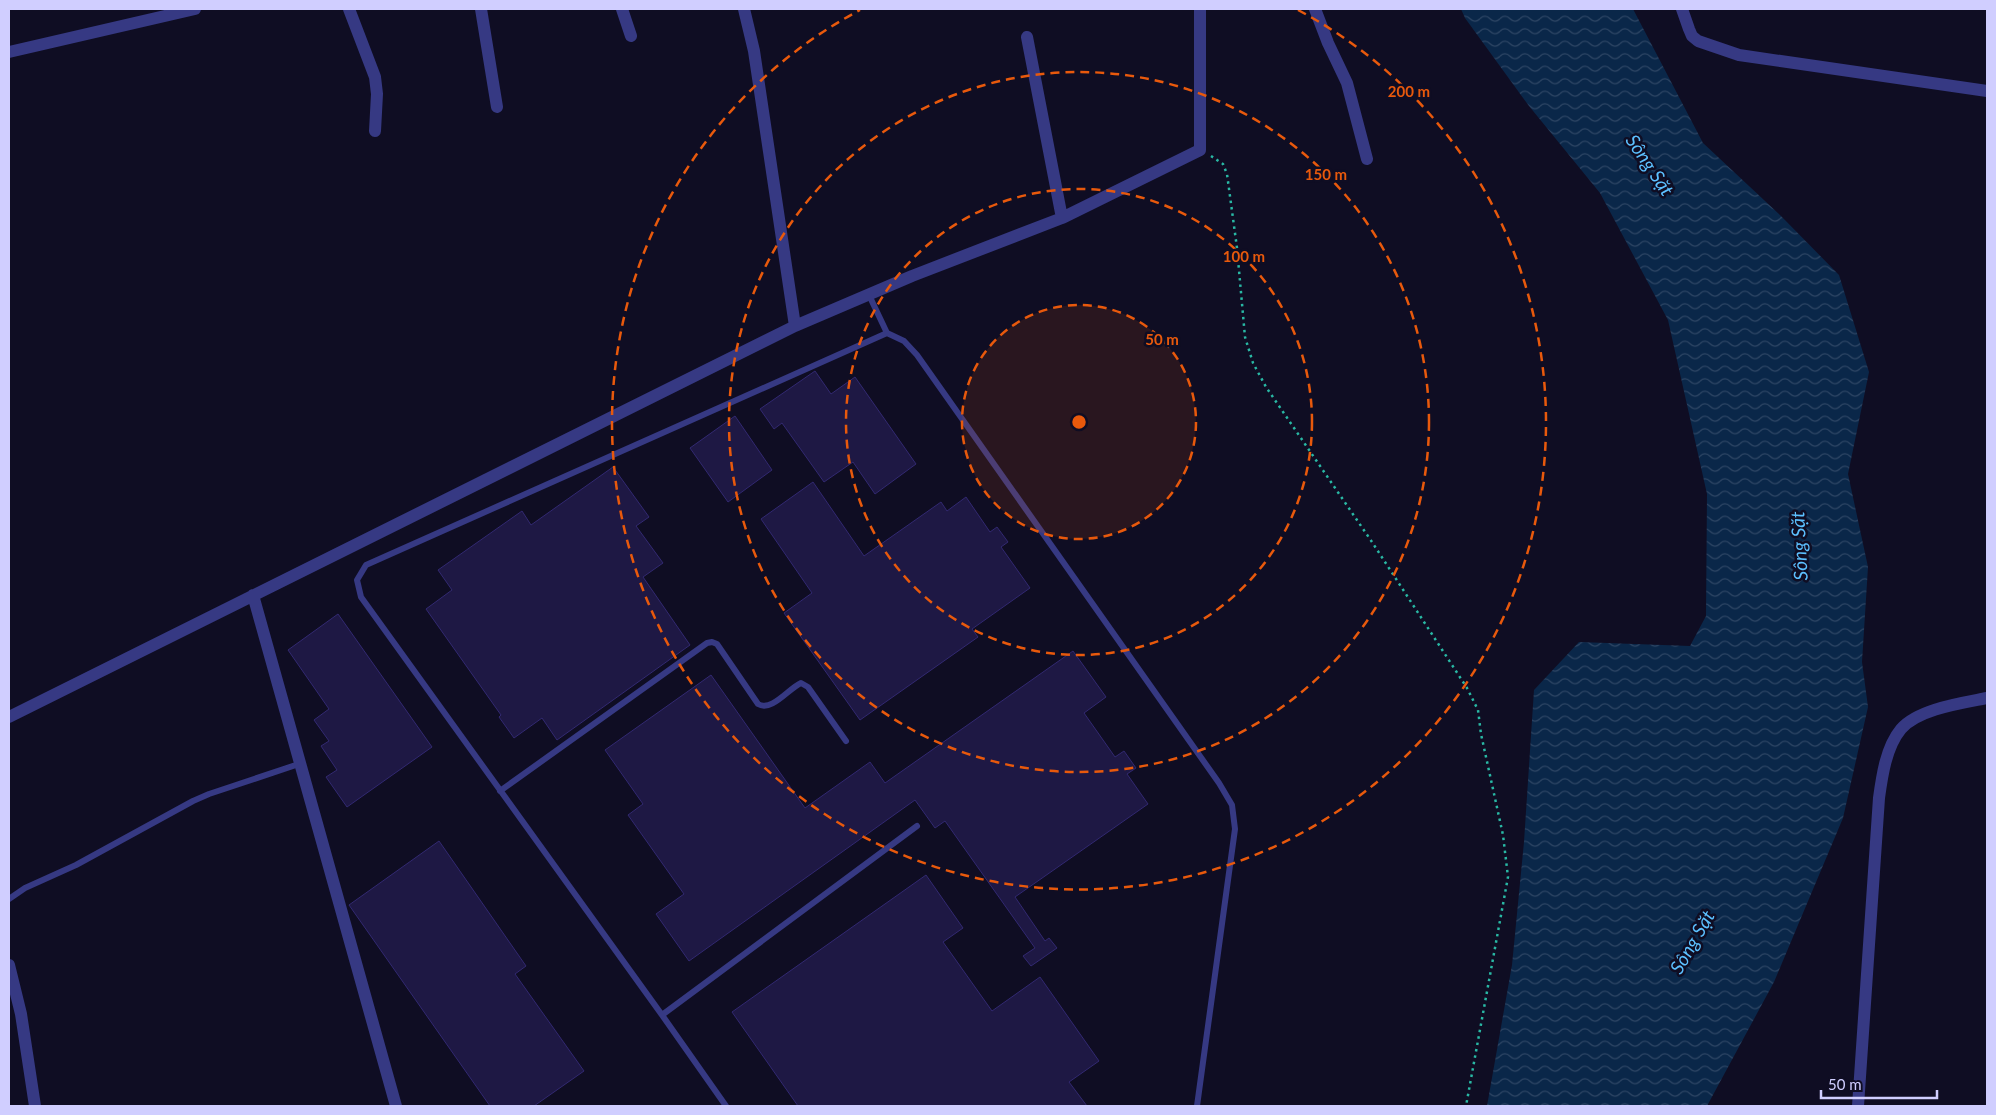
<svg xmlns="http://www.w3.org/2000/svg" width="1996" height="1115" viewBox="0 0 1996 1115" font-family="Lato,sans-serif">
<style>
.water{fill:url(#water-waves)}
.building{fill:#1e1844;stroke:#322971}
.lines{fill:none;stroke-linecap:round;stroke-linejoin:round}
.path{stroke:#29b8a4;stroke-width:2.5;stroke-dasharray:2.5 4;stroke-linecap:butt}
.lane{stroke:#363983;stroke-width:6}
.street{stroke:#363983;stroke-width:12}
.ring{fill:none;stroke:#e8590c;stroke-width:2.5;stroke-dasharray:9 6}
.labels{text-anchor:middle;stroke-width:5;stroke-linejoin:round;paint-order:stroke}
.water-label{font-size:19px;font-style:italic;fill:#5cc0ff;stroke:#0f0d23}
.centre{fill:#e8590c;stroke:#0f0d23;stroke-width:2.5}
.ring-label{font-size:15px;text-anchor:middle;font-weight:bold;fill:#e8590c;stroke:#0f0d23;stroke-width:5;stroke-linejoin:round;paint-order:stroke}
</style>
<defs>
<pattern id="water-waves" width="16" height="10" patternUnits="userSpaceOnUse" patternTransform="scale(1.25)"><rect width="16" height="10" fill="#0a2749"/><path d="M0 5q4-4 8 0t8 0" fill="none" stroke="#2d4564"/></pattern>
</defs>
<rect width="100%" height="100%" fill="#0f0d23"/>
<path class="water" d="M1461,9H1633L1703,143L1781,216L1839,275L1869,372L1848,474L1868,567L1862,662L1868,707L1843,818L1774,982L1707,1106H1487L1512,965L1524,842L1534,690L1579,642L1690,646L1706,616L1707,494L1668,320L1600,193L1529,106L1465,18Z"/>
<path class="building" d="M815,371L831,394L855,377L916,464L875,494L853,462L824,482L782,423L774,429L760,409Z
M735,416L772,470L728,502L690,448Z
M613,467L649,517L636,526L663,563L643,577L690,645L557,740L542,718L514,738L499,717L501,715L426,609L452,590L438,570L522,511L531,525Z
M813,482L864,556L941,502L947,511L966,497L990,532L997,527L1008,542L1001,547L1030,588L972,629L978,637L860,720L784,613L812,593L761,519Z
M338,614L432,747L347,807L326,777L337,770L321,746L329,741L314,720L329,709L288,650Z
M1073,651L1106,697L1084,713L1115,757L1124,751L1136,768L1127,774L1148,804L1015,897L1045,941L1049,938L1057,948L1031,966L1023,956L1035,948L945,821L935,828L915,800L689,961L656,914L684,894L628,815L643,804L605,750L711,675L805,808L870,762L885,783Z
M439,841L526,966L515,974L584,1071L534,1106H490L349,905Z
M926,875L963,928L943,942L992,1011L1040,977L1099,1061L1069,1082L1087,1106H798L732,1012Z"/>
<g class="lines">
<path class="path" d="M1211,156L1223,164L1227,174L1237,248L1245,337L1253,363L1266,387L1372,542L1467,688L1478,710L1481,734L1503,835L1508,877L1466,1106"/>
<path class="lane" d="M869,295L887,333
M500,791L707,643L712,642L717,644L758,704C772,712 788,689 801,683L808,687L846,741
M9,899L25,888L76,865L193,801L209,794L299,764
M662,1015L917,826
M726,1106L662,1015L361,597L357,580L366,565L887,333L904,341L917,355L1219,783L1232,805L1235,829L1197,1106"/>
<path class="street" d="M349,9L375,77L377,94L375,131
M481,9L497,107
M622,9L631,36
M744,9L754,51L795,326
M1315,9L1328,43L1347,83L1367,159
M1682,9L1689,29L1692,36L1698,41L1739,55L1987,91
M1027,37L1062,218
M9,52L195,9
M253,595L396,1106
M9,717L795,326L912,276L1062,218L1200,150V9
M9,965L21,1014L35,1106
M1858,1106L1879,798C1882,776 1886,747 1901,729C1918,709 1962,703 1987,698"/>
</g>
<circle cx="1079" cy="422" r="117" fill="#e8590c" fill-opacity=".12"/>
<g class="ring">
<circle cx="1079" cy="422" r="117"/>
<circle cx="1079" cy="422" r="233"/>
<circle cx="1079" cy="422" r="350"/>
<path d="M1298 10A467 467 0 1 1 860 10"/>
</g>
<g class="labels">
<g class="water-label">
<text transform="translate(1650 165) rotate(56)" y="7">Sông Sặt</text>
<text transform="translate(1799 546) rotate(-93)" y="7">Sông Sặt</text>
<text transform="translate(1692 942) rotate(-60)" y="7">Sông Sặt</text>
</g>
</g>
<circle cx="1079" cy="422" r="8" class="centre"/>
<g class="ring-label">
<text x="1409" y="97">200 m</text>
<text x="1326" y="180">150 m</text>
<text x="1244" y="262">100 m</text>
<text x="1162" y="345">50 m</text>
</g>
<rect width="1996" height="1115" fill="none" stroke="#d0ceff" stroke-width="20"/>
<path d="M1821 1090v8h116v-8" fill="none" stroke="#d0ceff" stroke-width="2.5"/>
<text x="1828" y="1090" font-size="15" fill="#d0ceff" stroke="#0f0d23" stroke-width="4" paint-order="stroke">50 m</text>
</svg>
